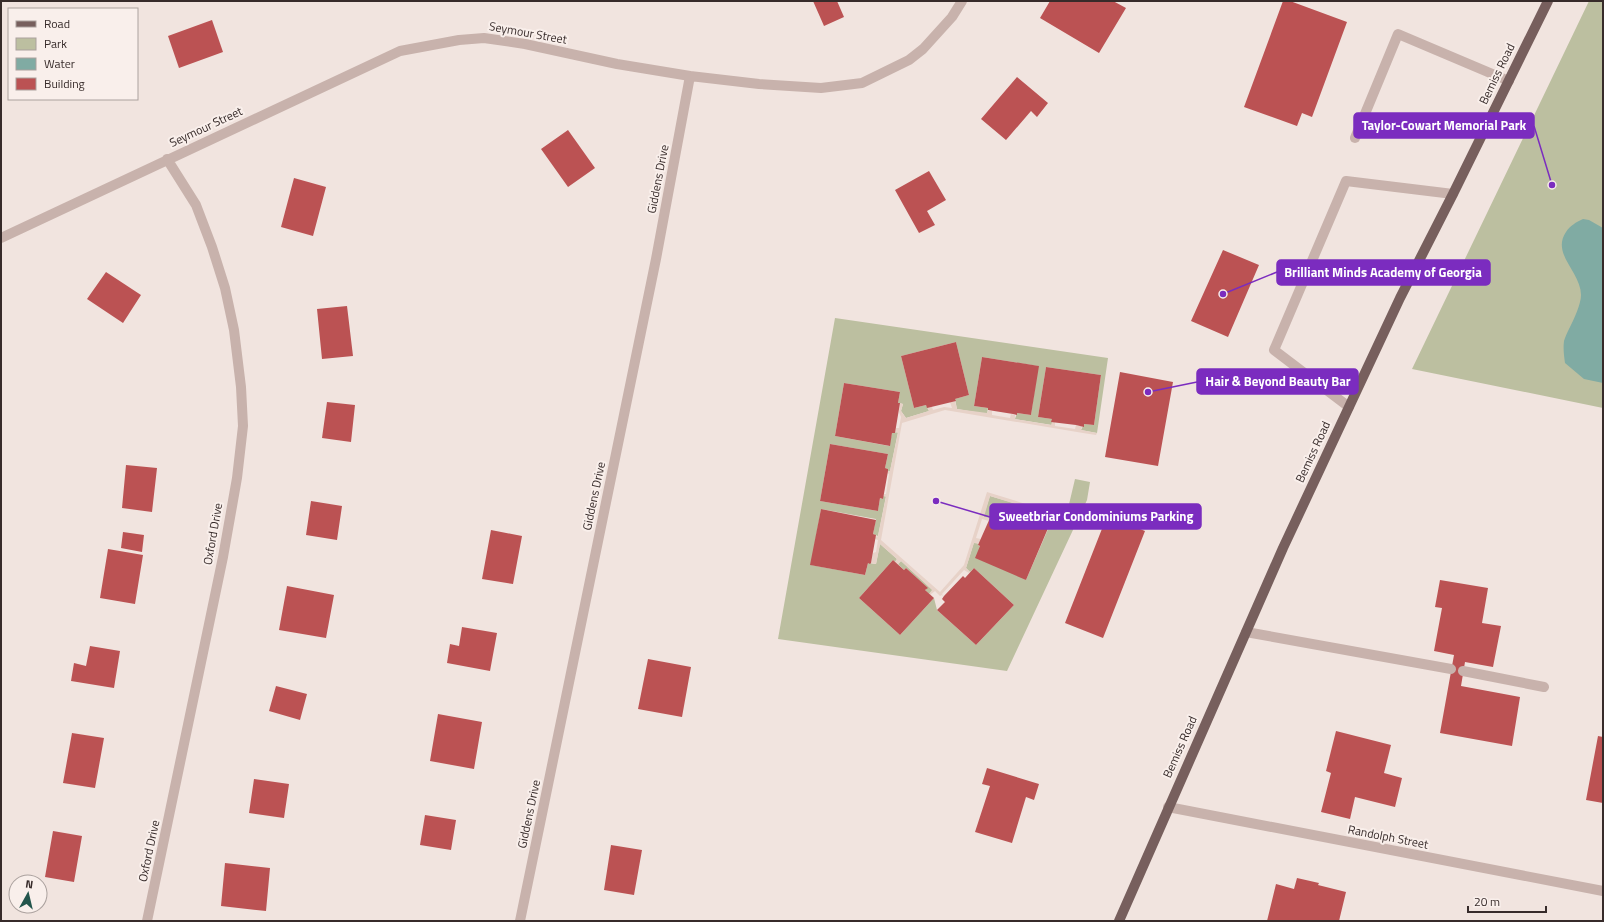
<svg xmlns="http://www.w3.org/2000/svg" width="1604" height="922" viewBox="0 0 1604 922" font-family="'Titillium Web',sans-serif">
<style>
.green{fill:#bcbfa0}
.plaza{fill:#e7d2c8}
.water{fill:#80aba3}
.building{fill:#bb5253}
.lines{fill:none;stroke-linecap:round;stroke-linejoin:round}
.minor{stroke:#c8b2ac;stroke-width:10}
.major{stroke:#775f5d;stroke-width:10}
.labels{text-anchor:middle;stroke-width:4;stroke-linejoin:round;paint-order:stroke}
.street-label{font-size:12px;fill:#372b2a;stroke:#f9efeb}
.leader{fill:none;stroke:#7b2cbf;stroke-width:1.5}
.callout-dot{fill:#7b2cbf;stroke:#f9efeb;stroke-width:1.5}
.callout{fill:#7b2cbf;stroke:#7b2cbf;stroke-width:1.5}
.callout-label{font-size:13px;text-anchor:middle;font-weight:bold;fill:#fff}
</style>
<rect width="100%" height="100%" fill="#f1e4df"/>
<path class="green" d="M1589,1H1603V408L1412,369Z
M835,318L1108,358L1097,433L1081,430L1084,424L1094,425L1101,375L1046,367L1038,417L1052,419V425L1015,419L1017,413L1031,415L1038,366L982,357L974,406L988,408L987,414L957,409L955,399L969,395L956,342L901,356L914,408L926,405L929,411L906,418L901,411L903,404L898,403L900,392L844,383L835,436L889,446L892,433L898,432L890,471H888V469L885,468L888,454L830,444L820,501L878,511L880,498L883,499V496H886L878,536L873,534L876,519L821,509L811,565L865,575L868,563L876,564L880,544L897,559L895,562L893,560L859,598L900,635L934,598L937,610L976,645L1014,605L974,568L970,572L966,568L974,542L979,544L978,545L1026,580L1049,527L983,517L990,496L1044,512L1045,510L1066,517L1075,479L1090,482L1087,500L1007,671L778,639Z
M901,561L933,590L929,594L925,590L927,588L906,568L904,570L898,564Z"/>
<path class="plaza" d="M955,401L957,409L987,413L988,411H992V415L1010,418L1011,414L1015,415V419L1051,425L1052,422H1055V426L1075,429L1076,425L1082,426L1081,430L1097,433L1096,435L1083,433L945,410L902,423L881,540L940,592L964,565L987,492L1045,510L1044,513L990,496L984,517L990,518L989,521L982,519L976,538L981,539L979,544L974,543L966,568L970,572L969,573L964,570L942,594L944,597L942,595L940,596L935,591L930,595L929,594L932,590L901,561L898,564L895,562L897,559L880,544L876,564L871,563L873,553L876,552L878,540L875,539V537L878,536L886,497L883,496L884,494H886L889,474L887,473L888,471H890L898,433L895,432L896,428H899L901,417L899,412L900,403L903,404L901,411L906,418L929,411L927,407H932L933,410L944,407L952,408L950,402Z"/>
<path class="water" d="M1583,219L1589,220L1603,228V383L1584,379L1565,363C1564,356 1563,348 1564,341C1565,337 1568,331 1570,327C1574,319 1581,304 1581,295C1581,272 1551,254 1566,232C1570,226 1576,222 1583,219Z"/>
<path class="building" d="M813,1H837L844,17L824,26Z
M1050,1H1113L1126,8L1099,53L1040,18Z
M1283,1H1290L1347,22L1312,117L1302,113L1297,126L1244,107Z
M212,20L223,52L179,68L168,36Z
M1017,77L1048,103L1037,117L1031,111L1006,140L981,119Z
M568,130L595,168L568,187L541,149Z
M929,171L946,200L927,211L935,225L919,233L895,190Z
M294,178L326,187L313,236L281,227Z
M1223,250L1259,265L1228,337L1191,321Z
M106,272L141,295L123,323L87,299Z
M347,306L353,356L322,359L317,309Z
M956,342L969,395L955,399L956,401L927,408L926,405L914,408L901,356Z
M982,357L1039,366L1031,415L1017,413V415L1013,414L988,410V408L974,406Z
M1046,367L1101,375L1094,425L1084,424V427L1076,425L1051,422L1052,419L1038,417Z
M1120,372L1173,382L1158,466L1105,457Z
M844,383L900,392L898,403H900L895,433H892L890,446L835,436Z
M327,402L355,405L351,442L322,438Z
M830,444L888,454L885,468L888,469V471L883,499L880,498L878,511L820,501Z
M126,465L157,468L152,512L122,508Z
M311,501L342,506L337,540L306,535Z
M999,505L1049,526L1026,580L975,558L980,546L978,545L990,518L993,519Z
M821,509L876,520L873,534L876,535L871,563L870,564L868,563L865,575L810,565Z
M1107,516L1145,531L1103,638L1065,623Z
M491,530L522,536L513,584L482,579Z
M123,532L144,535L142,552L121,548Z
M108,549L143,555L135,604L100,598Z
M893,560L904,570L906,568L928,588L925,590L934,598L900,635L859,598Z
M974,568L1014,605L976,645L937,610L945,602L942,599L944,596L963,576L965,578Z
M1440,580L1488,588L1482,623L1501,626L1493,667L1465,662L1461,686L1520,697L1512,746L1440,733L1454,655L1434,651L1442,608L1435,607Z
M287,586L334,595L326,638L279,630Z
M462,627L497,633L490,671L447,663L450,644L459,646Z
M90,646L120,651L114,688L71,681L74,663L86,666Z
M648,659L691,667L682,717L638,709Z
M276,686L307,694L300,720L269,711Z
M438,714L482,722L474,769L430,761Z
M1336,731L1391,745L1384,773L1402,778L1395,807L1355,797L1350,819L1321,812L1331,773L1326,771Z
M72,733L104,738L95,788L63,783Z
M1598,736L1603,737V803L1586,800Z
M987,768L1039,784L1034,800L1026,797L1012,843L975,832L990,786L982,784Z
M254,779L289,784L284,818L249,813Z
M425,815L456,820L451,850L420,845Z
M53,831L82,836L74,882L45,877Z
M611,845L642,850L634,895L604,890Z
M225,863L270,868L266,911L221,906Z
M1297,878L1319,883L1318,885L1346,892L1339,921H1267L1276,884L1294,889Z"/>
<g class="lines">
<path class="minor" d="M1355,138L1398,34L1509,81
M1,238L400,51L459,40L484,38L525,44L617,64L690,76L759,84L821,88L862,83L909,60L923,49L952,17L962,1
M1349,407L1274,350L1346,181L1453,194
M1246,632L1451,669
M1463,671L1544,687
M1168,807L1603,891
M147,921L223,557L237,478L243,426L241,387L234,330L225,288L212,247L196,205L167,159
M520,921L656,259L690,76"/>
<path class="major" d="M1119,921L1283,548L1400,298L1453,194L1548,1"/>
</g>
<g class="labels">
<g class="street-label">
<text transform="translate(528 33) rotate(10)" y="4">Seymour Street</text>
<text transform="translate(1497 74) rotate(-64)" y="4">Bemiss Road</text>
<text transform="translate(206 127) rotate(-25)" y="4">Seymour Street</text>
<text transform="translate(658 179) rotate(-79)" y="4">Giddens Drive</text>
<text transform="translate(1313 452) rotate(-65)" y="4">Bemiss Road</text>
<text transform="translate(594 496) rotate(-78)" y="4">Giddens Drive</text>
<text transform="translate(213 534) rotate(-80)" y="4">Oxford Drive</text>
<text transform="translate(1180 747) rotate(-66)" y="4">Bemiss Road</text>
<text transform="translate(529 814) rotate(-78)" y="4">Giddens Drive</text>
<text transform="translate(1388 837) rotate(11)" y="4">Randolph Street</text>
<text transform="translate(149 851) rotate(-78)" y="4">Oxford Drive</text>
</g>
</g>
<path class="leader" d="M1552 185L1534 126M1223 294L1277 272M1148 392L1197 382M936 501L990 517"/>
<g class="callout-dot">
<circle cx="1552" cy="185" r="4"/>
<circle cx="1223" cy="294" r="4"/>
<circle cx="1148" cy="392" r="4"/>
<circle cx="936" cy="501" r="4"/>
</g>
<g class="callout">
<rect x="1354" y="113" width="180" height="25" rx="4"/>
<rect x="1277" y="260" width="213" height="25" rx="4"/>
<rect x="1197" y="369" width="161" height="25" rx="4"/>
<rect x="990" y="504" width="211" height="25" rx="4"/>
</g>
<g class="callout-label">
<text x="1444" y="130">Taylor-Cowart Memorial Park</text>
<text x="1383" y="277">Brilliant Minds Academy of Georgia</text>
<text x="1278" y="386">Hair &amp; Beyond Beauty Bar</text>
<text x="1096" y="521">Sweetbriar Condominiums Parking</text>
</g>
<rect width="1604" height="922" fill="none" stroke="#372b2a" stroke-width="4"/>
<rect x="8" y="8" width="130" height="92" fill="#f9efeb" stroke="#aba19e"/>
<rect x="16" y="21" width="20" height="6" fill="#775f5d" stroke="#aba19e"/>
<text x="44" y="28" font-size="12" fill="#372b2a">Road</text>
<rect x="16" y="38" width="20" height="12" fill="#bcbfa0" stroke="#aba19e"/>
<text x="44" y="48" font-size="12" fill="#372b2a">Park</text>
<rect x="16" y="58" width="20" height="12" fill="#80aba3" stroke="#aba19e"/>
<text x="44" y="68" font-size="12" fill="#372b2a">Water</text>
<rect x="16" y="78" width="20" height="12" fill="#bb5253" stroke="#aba19e"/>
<text x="44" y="88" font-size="12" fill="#372b2a">Building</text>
<g transform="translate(28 894) rotate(8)"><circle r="19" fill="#f9efeb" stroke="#aba19e"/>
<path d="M0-3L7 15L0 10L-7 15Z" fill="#23554c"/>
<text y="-6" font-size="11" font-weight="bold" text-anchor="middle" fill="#372b2a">N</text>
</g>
<path d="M1468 906v6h78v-6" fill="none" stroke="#372b2a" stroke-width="2"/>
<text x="1474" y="906" font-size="12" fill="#372b2a" stroke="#f9efeb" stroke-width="3" paint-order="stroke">20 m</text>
</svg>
